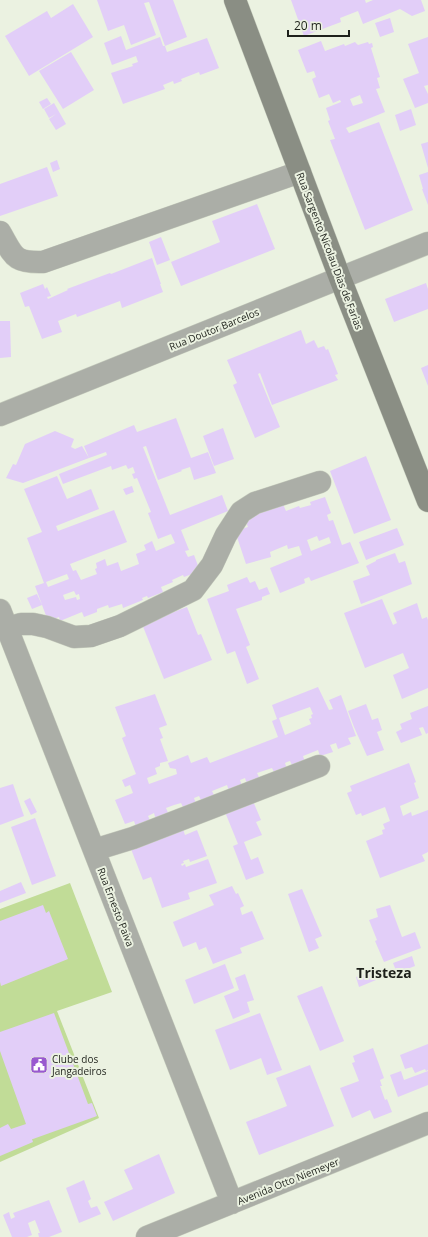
<svg xmlns="http://www.w3.org/2000/svg" width="428" height="1237" viewBox="0 0 428 1237" font-family="'Open Sans',sans-serif">
<style>
.green{fill:#c1dc97}
.building{fill:#e2cef8;fill-rule:evenodd}
.lines{fill:none;stroke-linecap:round;stroke-linejoin:round}
.minor-casing{stroke:#c6ccbd;stroke-width:23}
.tertiary-casing{stroke:#c6ccbd;stroke-width:23}
.secondary-casing{stroke:#c6ccbd;stroke-width:23}
.minor{stroke:#abaea7;stroke-width:22}
.tertiary{stroke:#abaea7;stroke-width:22}
.secondary{stroke:#8a8e84;stroke-width:22}
.labels{text-anchor:middle;stroke-width:4;stroke-linejoin:round;paint-order:stroke}
.street-label{font-size:10px;fill:#1e211b;stroke:#ebf2e1}
.poi-label{font-size:10px;fill:#1e211b;stroke:#ebf2e1;text-anchor:start}
.district-label{font-size:14px;font-weight:bold;fill:#1e211b;stroke:#ebf2e1}
</style>
<rect width="100%" height="100%" fill="#ebf2e1"/>
<path class="green" d="M70,883L112,992L57,1011L99,1118L0,1162V909Z"/>
<path class="building" d="M97,0H173L187,37L165,46L167,52L207,38L219,68L200,75L199,72L181,79L182,81L174,84L173,81L163,85L165,89L123,104L111,73L133,66L132,64L138,62L136,56L112,65L104,43L121,36L126,50L160,37L163,46H165L149,2L144,3L156,35L131,45L124,25L108,31Z
M291,0H365L366,3L373,0H421L425,11L412,16L400,9L363,24L358,11L340,18L341,22L304,36Z
M73,4L93,37L29,76L5,36L47,11L51,18Z
M390,18L394,32L380,37L375,23Z
M428,37V85L424,86L428,94V103L415,108L403,79L419,73L408,44Z
M321,41L325,51L344,44L345,46L355,42L358,45L368,42L369,44L372,43L373,47L371,48L380,77L377,78L380,88L376,89L385,112L346,128L349,133L379,122L413,210L365,230L330,140L335,139L328,121L330,120L326,108L341,102L340,100L333,103L329,94L319,98L312,79L316,77L314,71L307,73L298,50ZM360,95L363,103L353,106L350,99Z
M71,52L94,90L63,109L39,71Z
M47,98L51,104L43,109L39,102Z
M54,103L66,124L56,130L49,119L56,114L49,118L44,109Z
M411,109L416,125L400,131L395,115Z
M428,142V168L421,144Z
M57,160L60,169L53,172L50,163Z
M47,167L58,196L0,216V184Z
M428,172V205L422,189H423L419,175Z
M257,204L275,249L181,286L171,262L220,242L212,221Z
M161,237L170,260L157,265L149,242Z
M152,258L161,284H160L163,292L122,308L120,301L77,317L76,314L58,321L62,332L42,339L29,306L25,307L20,293L43,284L45,289L47,287L51,296L47,297L48,299L68,290L67,289L110,273L111,274Z
M426,283L428,289V309L394,322L385,299Z
M0,321H10L11,357L0,358Z
M301,330L306,344L314,340L318,348L324,346L326,350L328,349L338,374L335,375L338,380L272,405L260,373L258,374L280,427L255,438L233,385L237,383L227,360Z
M428,365V386L421,368Z
M176,418L191,458L208,452L216,473L194,480L190,467L181,470L182,471L158,480L146,446L143,447L170,515L222,495L228,511L181,530L189,550L185,551L188,557L194,555L200,571L184,577L183,575L172,580L173,582L161,587L163,592L148,598L147,596L142,598L143,600L123,608L122,604L109,608L108,605L97,609V612L84,617L82,612L60,621L59,617L48,621L35,586L44,583L27,538L42,532L24,489L57,476L67,499L91,489L99,509L56,526L58,531L114,510L127,542L70,564L73,571L76,570L81,580L97,574L95,569L97,568L96,563L105,559L107,566L118,562L121,571L139,564L136,554L146,550L144,545L152,541L156,551L175,543L171,534L158,539L148,513L151,512L137,478L134,479L132,474L135,473L133,467L128,469L126,465L112,470L111,466L63,484L59,474L107,455L106,452L89,458L84,446L134,425L137,432ZM67,574L69,579L48,587L46,582ZM74,591L76,595L79,594L80,599L77,600L76,597L65,600L63,595Z
M223,428L234,459L214,466L203,436Z
M55,431L74,439L71,447L75,449L82,446L89,458L23,483L6,478L13,464L16,465L25,444Z
M366,456L391,520L354,534L330,471Z
M132,486L134,492L126,495L123,489Z
M325,497L331,513L327,515L329,521L333,520L342,545L350,542L359,563L311,581L309,577L304,579L305,583L280,593L270,568L302,555L299,546L288,549L287,545L270,552L271,557L246,564L235,531L248,527L244,517L282,502L286,511L299,506L300,508L311,505L310,502ZM317,536L319,541L329,537L331,543L311,551L307,540Z
M397,528L404,545L366,560L359,542Z
M395,553L399,563L405,561L412,584L361,604L353,581L370,575L366,566L376,561V560Z
M247,577L250,583L255,581L259,590L267,587L270,594L262,597V600L236,609L250,645L246,647L259,679L247,684L235,651L227,654L207,599L229,591L227,585Z
M37,594L42,605L32,609L27,598Z
M382,599L393,625L397,623L393,613L417,603L422,619L427,617L428,620V688L402,699L393,675L409,668L403,653L365,668L344,613Z
M187,607L198,635L201,634L212,660L164,679L142,624Z
M318,687L329,710L333,709L329,700L341,695L356,736L348,738L351,744L338,749L336,743L330,745L333,752L320,756L318,750L303,756L305,762L293,767L290,761L287,762L285,763L287,769L275,774L272,768L257,773L260,779L247,784L245,778L240,780L242,786L229,791L227,785L212,791L215,797L202,802L199,796L194,798L196,804L184,809L181,803L174,805L166,808L169,815L156,820L154,813L148,816L151,822L136,827L134,821L125,824L115,800L133,793L130,785L125,787L122,780L136,774L122,738L126,736L115,707L155,694L167,725L159,728L163,738L160,739L168,761L160,763V766L155,768L157,774L147,778L149,784L177,774L176,769L170,768L168,763L188,755L191,763L207,757L210,763L278,737L272,721L277,719L272,705ZM310,707L313,714L311,715L312,718L309,719L311,724L285,735L279,718Z
M366,704L372,720L378,718L382,730L377,732L384,750L367,756L354,727L348,711Z
M428,706V733L426,734L423,727L419,728L422,735L401,743L396,732L402,729L400,724L412,719L410,713Z
M409,763L416,782L414,783L419,798L400,806L403,816L411,812L412,816L428,810V852L422,855L425,861L380,878L366,841L383,834L382,830L385,829L383,824L390,821L385,807L362,816L361,813L356,815L347,793L352,791L350,786Z
M13,784L24,816L0,825V788Z
M30,798L37,812L31,815L24,801Z
M253,801L261,820L256,822L262,835L244,842L251,860L258,857L264,873L246,880L233,846L238,844L225,812Z
M35,818L56,876L32,885L11,827Z
M183,829L185,835L197,830L207,856L190,862L189,859L183,861L184,863L181,864L182,866L185,864L186,867L208,859L217,883L188,893L190,899L162,908L151,877L143,880L131,849Z
M21,882L26,893L0,903V891Z
M232,886L236,894L238,893L244,906L240,908L242,915L252,911L264,939L240,948L242,953L213,964L206,947L199,950L196,942L183,947L173,922L214,905L209,895Z
M302,889L322,936L315,939L319,948L309,952L288,894Z
M43,905L46,913L49,911L68,959L1,986L0,982V921Z
M390,905L402,937L415,932L421,948L384,962L375,941L377,940L369,920L378,917L376,909Z
M412,956L415,966L397,973L393,963Z
M225,964L234,988L194,1004L185,980Z
M372,971L376,980L359,987L356,977Z
M245,974L254,1000L247,1002L250,1012L233,1019L224,996L239,990L235,978Z
M322,986L344,1041L320,1051L297,996Z
M54,1013L88,1104L92,1103L97,1116L33,1139H32L33,1142L0,1156V1128L8,1124L11,1129L26,1124L0,1051V1032Z
M260,1013L282,1070L267,1075L261,1058L230,1070L215,1030Z
M428,1044V1070L426,1071L425,1069L415,1073L412,1067L405,1069L400,1055Z
M373,1048L384,1078L380,1080L382,1086H380L385,1100L387,1099L392,1112L374,1119L370,1110L352,1118L340,1088L359,1081L352,1063L355,1062L353,1056Z
M310,1065L334,1126L259,1155L246,1122L287,1106L276,1078Z
M401,1071L404,1080L428,1071V1085L398,1097L390,1075Z
M159,1154L175,1193L113,1221L104,1202L133,1189L124,1170Z
M84,1180L91,1199L88,1201L91,1208L97,1206L101,1214L79,1223L66,1188Z
M49,1200L62,1232L49,1237H39L38,1233H40L35,1220L28,1223L32,1235L27,1237H12L3,1215L9,1212L11,1219L15,1217L13,1213Z"/>
<g class="lines">
<defs>
<path id="minor" d="M0,232C14,256 13,263 43,262L300,172
M0,415L340,278
M0,610L232,1203
M7,628L21,624H33L47,627L74,637L91,636L120,626L193,590L212,565L226,535L241,512L255,503L320,482
M94,850L133,838L319,766
M147,1237L428,1123"/>
<path id="tertiary" d="M340,278L428,243"/>
<path id="secondary" d="M235,0L340,278L428,501"/>
</defs>
<use href="#minor" class="minor-casing"/>
<use href="#tertiary" class="tertiary-casing"/>
<use href="#secondary" class="secondary-casing"/>
<use href="#minor" class="minor"/>
<use href="#tertiary" class="tertiary"/>
<use href="#secondary" class="secondary"/>
</g>
<defs>
<symbol id="civic-square" viewBox="-11 -11 22 22"><rect x="-9" y="-9" width="18" height="18" rx="4" fill="#9959cf" stroke="#ebf2e1"/><path d="M-.6-6.5H3V-4.5H.6V-3L4-1V1h2V6H-6V1h2V-1L-.6-3ZM-1.2 2.5V6h2.4V2.5Z" fill="#fff"/></symbol>
</defs>
<g fill-rule="evenodd">
<use href="#civic-square" x="29" y="1055" width="20" height="20"/>
</g>
<g class="labels">
<g class="street-label">
<text transform="translate(330 251) rotate(69)" y="4">Rua Sargento Nicolau Dias de Farias</text>
<text transform="translate(214 329) rotate(-22)" y="4">Rua Doutor Barcelos</text>
<text transform="translate(116 907) rotate(69)" y="4">Rua Ernesto Paiva</text>
<text transform="translate(288 1181) rotate(-22)" y="4">Avenida Otto Niemeyer</text>
</g>
<g class="poi-label">
<text x="52" y="1063">Clube dos<tspan x="52" dy="12">Jangadeiros</tspan></text>
</g>
<g class="district-label">
<text x="384" y="978">Tristeza</text>
</g>
</g>
<path d="M288 30v6h61v-6" fill="none" stroke="#1e211b" stroke-width="2"/>
<text x="294" y="30" font-size="12" fill="#1e211b" stroke="#ebf2e1" stroke-width="3" paint-order="stroke">20 m</text>
</svg>
